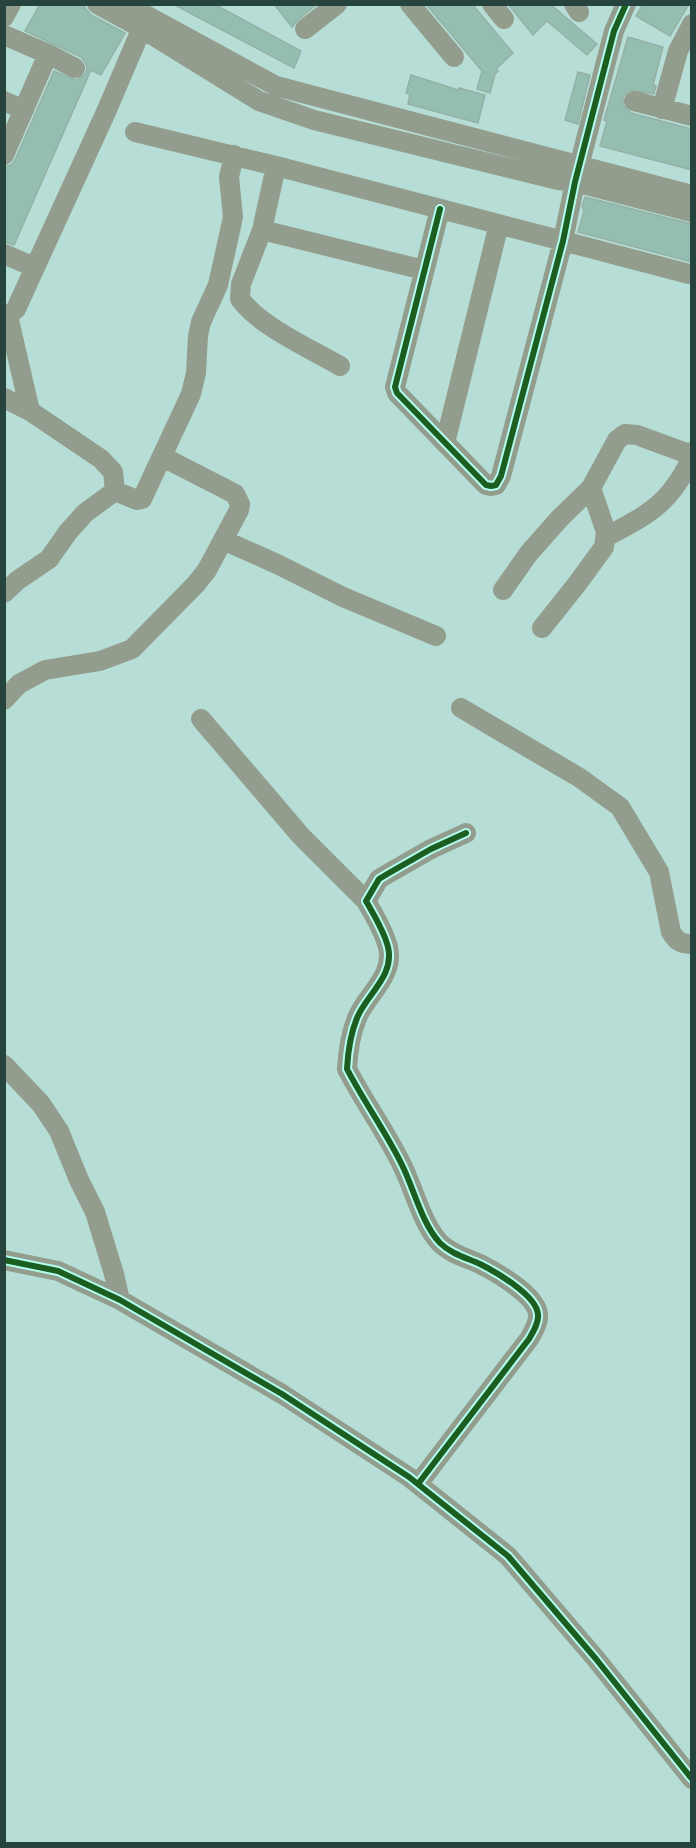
<svg xmlns="http://www.w3.org/2000/svg" width="696" height="1848" viewBox="0 0 696 1848" font-family="'IBM Plex Serif',serif">
<style>
.building{fill:#94beb0;stroke:#94b1a8;stroke-width:1.5}
.lines{fill:none;stroke-linecap:round;stroke-linejoin:round}
.minor{stroke:#939d8d;stroke-width:20}
.cycleway-casing{stroke:#b2fdef;stroke-width:10}
.cycleway{stroke:#1b5e20;stroke-width:6}
</style>
<rect width="100%" height="100%" fill="#b6ded6"/>
<path class="building" d="M40,4H82L91,15L125,33L101,75L91,70L14,245L4,242V167L11,165L15,160L54,71L76,80L85,74L87,68L85,62L81,57L25,31Z
M173,4H214L301,51L294,68Z
M274,4H317L298,20L292,27Z
M426,4H472L513,53L496,69L498,71L495,74L490,93L477,89L482,71Z
M508,4H550L597,44L587,55L547,21L533,35Z
M643,4H689L670,36L636,16Z
M628,37L663,47L653,85L656,86L654,94L630,90L623,97V105L631,113L692,129V170L600,146L607,121L604,120Z
M578,72L590,75L578,124L565,120Z
M411,75L458,90L459,88L485,95L478,123L408,104L410,94L406,93Z
M585,197L692,224V262L578,232L584,211L582,206Z"/>
<g class="lines">
<path class="minor" d="M97,4L141,28L259,101L314,120L558,180L575,182L692,212
M410,4L454,57
M492,4L504,19
M574,4L579,12
M131,7L276,86L692,195
M4,17L11,4
M305,29L337,4
M4,35L48,54L75,68
M4,101L24,110
M634,101L692,116
M662,109L678,51L692,24
M135,132L276,166L689,274
M4,155L48,54
M276,166L262,230L424,270
M440,209L395,387L397,393L486,485L491,486L496,485L501,476L563,241L575,182L614,31L626,4
M262,230L241,284L240,299C261,327 309,348 340,366
M4,254L34,267
M4,398L30,411
M445,443L499,224
M115,491L113,472L101,459L30,411L8,316L16,309L106,112L147,16
M606,537C649,514 670,504 692,457
M223,540L277,564L343,597L436,636
M503,590L529,553L560,518L591,488L617,440L625,434L637,435L686,453L692,452
M4,593L18,580L49,559L68,532L85,513L115,491L137,500L142,499L191,394L196,373L198,336L201,322L218,285L233,217L229,177L234,155
M542,628L577,584L604,547L606,532L591,488
M4,700L19,684L45,670L100,661L132,649L196,584L207,570L239,510L240,504L235,494L163,457
M461,708L580,778L620,807L659,872L671,932C676,941 681,944 692,944
M201,719L301,836L366,901
M4,1065L41,1104L59,1131L79,1180L95,1212L114,1274L120,1300
M4,1260L58,1271L120,1300L282,1394L409,1477L508,1556L596,1659L692,1779
M418,1484L529,1339C533,1332 539,1323 538,1314C536,1295 496,1272 480,1264C467,1258 451,1254 440,1243C422,1224 414,1189 402,1165C386,1132 364,1102 347,1069C348,1051 350,1035 357,1018C366,995 395,976 388,947C384,931 374,915 366,901L379,879L389,873L431,849L466,833"/>
<defs>
<path id="cycleway" d="M440,209L395,387L397,393L486,485L491,486L496,485L501,476L563,241L575,182L614,31L626,4
M4,1260L58,1271L120,1300L282,1394L409,1477L508,1556L596,1659L692,1779
M418,1484L529,1339C533,1332 539,1323 538,1314C536,1295 496,1272 480,1264C467,1258 451,1254 440,1243C422,1224 414,1189 402,1165C386,1132 364,1102 347,1069C348,1051 350,1035 357,1018C366,995 395,976 388,947C384,931 374,915 366,901L379,879L389,873L431,849L466,833"/>
</defs>
<use href="#cycleway" class="cycleway-casing"/>
<use href="#cycleway" class="cycleway"/>
</g>
<rect width="696" height="1848" fill="none" stroke="#25443e" stroke-width="12"/>
</svg>
